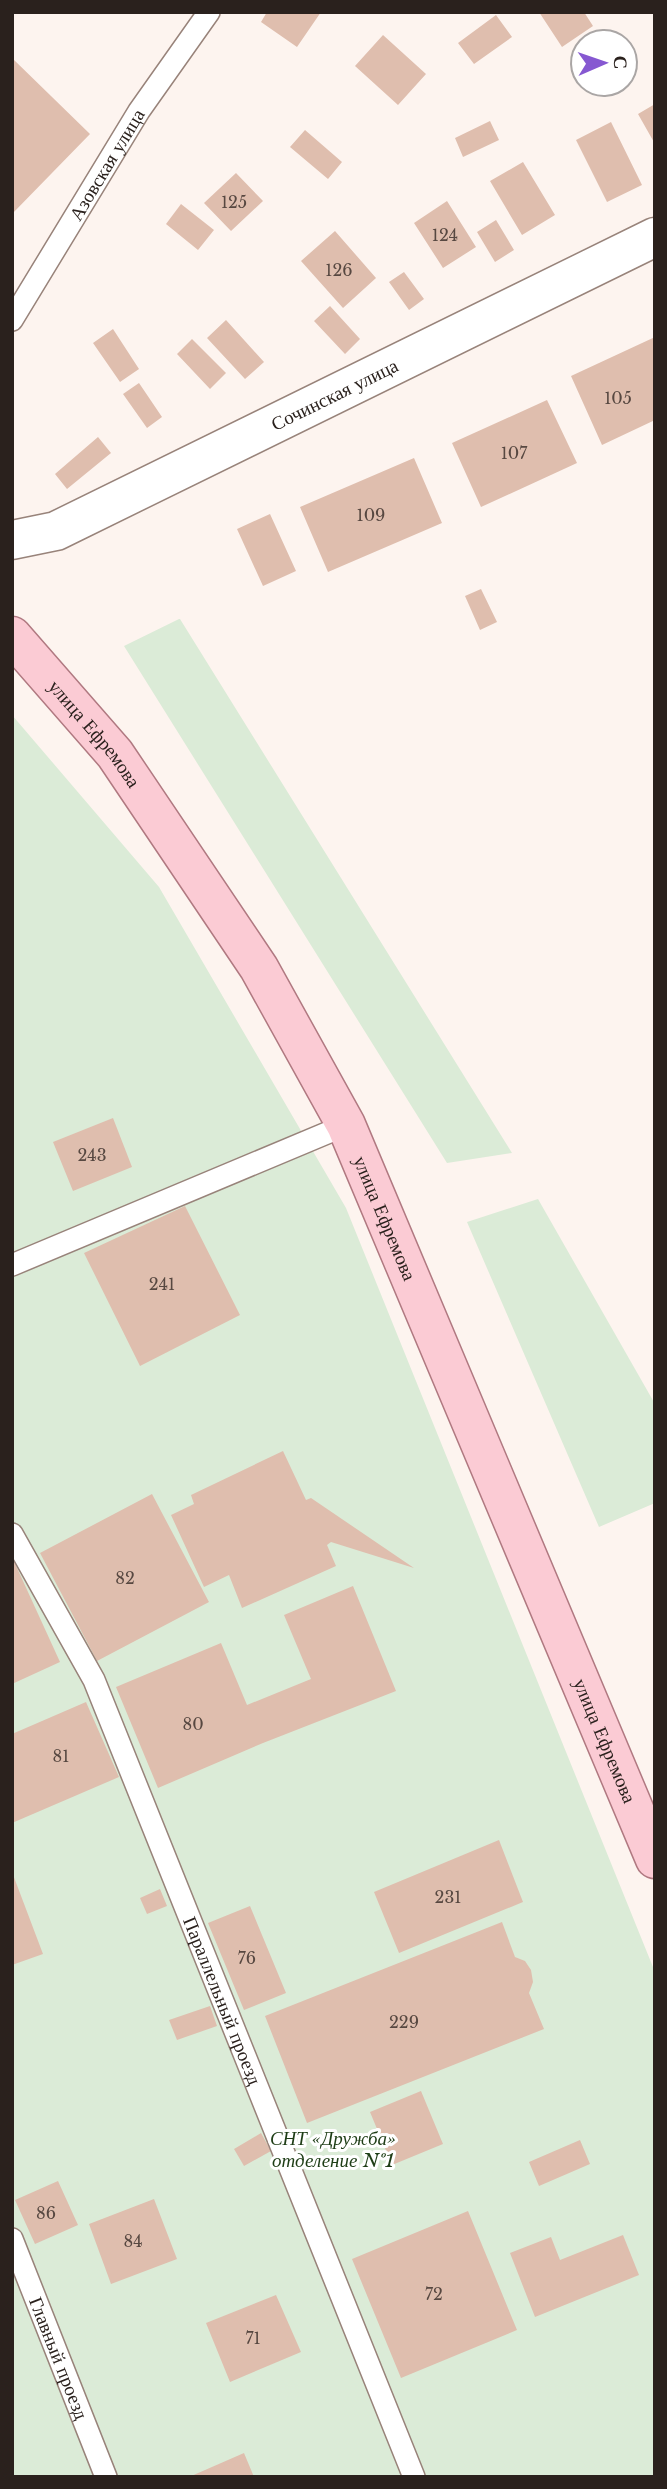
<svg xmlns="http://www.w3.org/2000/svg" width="667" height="2489" viewBox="0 0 667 2489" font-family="'Libre Baskerville',serif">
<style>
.green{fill:#dbebd7}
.building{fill:#dfbeae}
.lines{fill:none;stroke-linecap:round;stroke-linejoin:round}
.service-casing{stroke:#98837a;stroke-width:24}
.secondary-casing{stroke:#98837a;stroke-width:41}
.primary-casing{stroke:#b07981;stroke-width:41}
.service{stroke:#fff;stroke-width:21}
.secondary{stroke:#fff;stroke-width:38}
.primary{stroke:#fbcbd4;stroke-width:38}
.labels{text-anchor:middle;stroke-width:6;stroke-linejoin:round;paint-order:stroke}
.number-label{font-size:16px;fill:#574841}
.street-label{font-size:19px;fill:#2a211d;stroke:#fff}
.park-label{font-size:19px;font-style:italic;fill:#1e3d16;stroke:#fff}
</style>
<rect width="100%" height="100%" fill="#fdf4ef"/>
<path class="green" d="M179,619H180L512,1153L447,1163L124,646Z
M12,715L159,887L346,1208L655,1972V2477H12Z
M538,1199L655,1404V1503L599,1527L467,1222Z"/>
<path class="building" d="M267,12H321L297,47L261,22Z
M539,12H584L593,26L562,47Z
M496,15L512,37L474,64L458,43Z
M383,35L426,74L398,105L355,66Z
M12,58L90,134L12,214Z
M655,104V144L638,114Z
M490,121L499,140L463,157L455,138Z
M611,122L642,185L607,202L576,140Z
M305,130L342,162L328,179L290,147Z
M523,162L555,215L522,235L490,181Z
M236,173L263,201L231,231L204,203Z
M447,201L476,247L443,268L414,223Z
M181,204L214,230L198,250L166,224Z
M496,220L514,250L495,262L477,232Z
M335,231L376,278L343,308L301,261Z
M404,272L424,299L409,310L389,282Z
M330,306L360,339L345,354L314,321Z
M226,320L264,362L245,379L207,338Z
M113,329L139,369L120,382L93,343Z
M655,337V420L602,445L571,376Z
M192,339L226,373L210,389L177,354Z
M139,383L162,417L147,428L123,394Z
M547,400L577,463L481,507L452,443Z
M98,437L111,453L67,489L55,474Z
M414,458L442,523L328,572L300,507Z
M270,514L296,571L263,586L237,529Z
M481,589L497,622L480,630L465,596Z
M113,1118L132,1167L73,1191L53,1142Z
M185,1206L240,1315L140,1366L84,1253Z
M283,1451L306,1500L311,1498L414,1568L331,1542L327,1545L336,1566L242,1608L229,1575L204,1587L171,1515L194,1504L191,1495Z
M152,1494L209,1602L97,1661L40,1553Z
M12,1557L60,1662L12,1684Z
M353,1586L396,1691L263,1743L158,1788L116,1687L221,1643L247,1705L311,1679L284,1615Z
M86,1702L119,1777L12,1823V1734Z
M499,1840L523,1902L399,1953L374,1892Z
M12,1872L43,1954L12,1965Z
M160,1889L167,1906L147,1914L140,1898Z
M250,1906L286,1993L244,2010L208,1923Z
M502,1922L515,1957L525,1961L531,1970L533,1982L529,1993L544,2029L307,2123L265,2016Z
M210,2006L217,2026L177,2040L169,2020Z
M421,2091L443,2144L392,2165L370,2112Z
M261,2133L271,2151L244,2166L234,2149Z
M580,2140L590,2164L539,2186L529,2162Z
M58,2181L78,2225L35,2244L15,2200Z
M154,2199L177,2259L111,2284L89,2224Z
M468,2211L517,2330L401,2378L352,2259Z
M623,2235L639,2275L535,2317L510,2253L551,2237L560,2260Z
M276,2295L301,2352L230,2382L206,2323Z
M244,2453L254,2477H189Z"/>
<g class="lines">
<defs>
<g id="service">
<path id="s1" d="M12,320L139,111L209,12"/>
<path d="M12,1265L346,1125"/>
<path id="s2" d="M12,1534L94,1680L414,2477"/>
<path id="s3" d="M12,2239L106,2477"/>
</g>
<g id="secondary">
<path id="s4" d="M12,540L56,531L655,237"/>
</g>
<g id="primary">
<path id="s5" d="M12,636L115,754L259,968L346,1125L655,1859"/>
</g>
</defs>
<use href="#service" class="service-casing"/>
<use href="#secondary" class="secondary-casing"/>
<use href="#primary" class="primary-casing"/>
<use href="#service" class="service"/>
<use href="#secondary" class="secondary"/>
<use href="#primary" class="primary"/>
</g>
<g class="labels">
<g class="number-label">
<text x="234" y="208">125</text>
<text x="445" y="241">124</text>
<text x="339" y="276">126</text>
<text x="618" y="404">105</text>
<text x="514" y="459">107</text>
<text x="371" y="521">109</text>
<text x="92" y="1161">243</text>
<text x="162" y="1290">241</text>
<text x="125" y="1584">82</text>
<text x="193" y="1730">80</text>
<text x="61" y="1762">81</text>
<text x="448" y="1903">231</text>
<text x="247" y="1964">76</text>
<text x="404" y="2028">229</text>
<text x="46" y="2219">86</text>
<text x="133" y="2247">84</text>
<text x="434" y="2300">72</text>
<text x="253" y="2344">71</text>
</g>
<g class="street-label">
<text dy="7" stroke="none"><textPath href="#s1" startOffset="182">Азовская улица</textPath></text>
<text dy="7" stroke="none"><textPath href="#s4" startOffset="355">Сочинская улица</textPath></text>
<text dy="7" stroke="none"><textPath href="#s5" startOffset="128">улица Ефремова</textPath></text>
<text dy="7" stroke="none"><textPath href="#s5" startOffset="695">улица Ефремова</textPath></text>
<text dy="7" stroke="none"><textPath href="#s5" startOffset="1262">улица Ефремова</textPath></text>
<text dy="7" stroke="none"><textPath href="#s2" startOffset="513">Параллельный проезд</textPath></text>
<text dy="7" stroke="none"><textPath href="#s3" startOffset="128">Главный проезд</textPath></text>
</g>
<g class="park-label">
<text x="333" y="2145">СНТ «Дружба»<tspan x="333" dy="22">отделение №1</tspan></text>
</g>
</g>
<rect width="667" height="2489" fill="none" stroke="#2a211d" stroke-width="28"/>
<g transform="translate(604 63) rotate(88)"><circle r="33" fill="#ffffff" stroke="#aaa6a5" stroke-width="2"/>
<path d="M0-5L12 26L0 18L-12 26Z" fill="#8658d1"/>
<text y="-10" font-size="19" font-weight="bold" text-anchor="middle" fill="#2a211d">С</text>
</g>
</svg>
